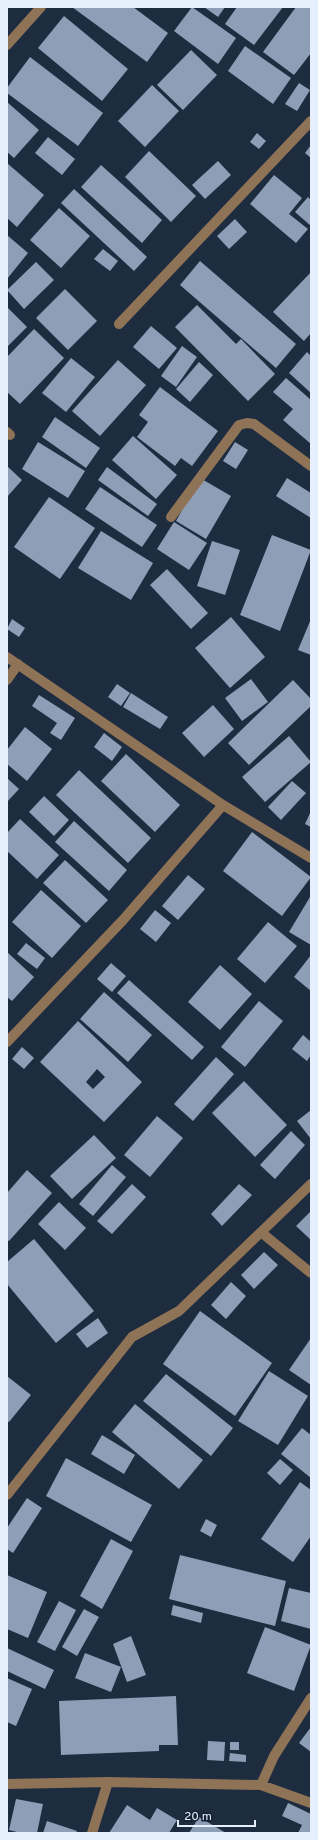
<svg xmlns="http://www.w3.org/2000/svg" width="318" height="1840" viewBox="0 0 318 1840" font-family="Overpass,sans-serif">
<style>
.building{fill:#8d9eb6;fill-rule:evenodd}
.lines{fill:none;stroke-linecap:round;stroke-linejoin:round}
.minor{stroke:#8f7357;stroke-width:10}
</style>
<rect width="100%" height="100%" fill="#1e2c3f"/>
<path class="building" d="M72,7H133L168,33L147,62Z
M192,7L236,38L218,64L174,31Z
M204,7H225L218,17Z
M237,7H283L254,45L225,24Z
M296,7H311V53L294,75L263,52Z
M64,16L128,69L102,101L38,48Z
M245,46L291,78L273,104L228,71Z
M191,50L217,75L183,110L157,85Z
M30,57L103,113L78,146L7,93V88Z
M299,83L310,90L297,111L285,104Z
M152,85L179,111L145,147L118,121Z
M7,102L39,130L14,158L7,152Z
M257,133L266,141L259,149L250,142Z
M48,137L75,159L62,175L35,153Z
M311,145V158L305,153Z
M149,151L196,196L171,222L125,177Z
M218,161L231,175L205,199L192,185Z
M7,163L44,195L17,227L7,218Z
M101,165L162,220L142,243L81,187Z
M274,175L302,198L289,214L308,229L296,243L250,204Z
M74,189L147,257L134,271L61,203Z
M308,197L311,200V226L295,212Z
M59,208L90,236L61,268L30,240Z
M235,219L247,232L229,249L217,236Z
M7,235L28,253L7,279Z
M103,249L118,261L110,271L94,259Z
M200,261L296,344L276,368L180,285Z
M36,262L54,280L24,309L7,290Z
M311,272V333L304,341L273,312Z
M65,289L97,321L68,350L36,318Z
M197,305L236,344L241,339L275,374L248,401L175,327Z
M7,307L27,327L7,347Z
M151,326L177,348L159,369L133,347Z
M34,329L64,358L20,404L7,392V357Z
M182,346L197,357L176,387L161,376Z
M307,352L311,356V393L289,373Z
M71,358L95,377L66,412L42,393Z
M118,360L146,385L100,436L72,411Z
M199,362L213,375L190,402L176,389Z
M286,378L311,400V444L283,420L293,409L273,392Z
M160,387L218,431L192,466L181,458L175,466L137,437L148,422L139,415Z
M55,417L100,448L86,468L42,437Z
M133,436L177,475L156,499L112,460Z
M38,442L85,471L68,498L22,469Z
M235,442L248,450L236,469L223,461Z
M7,466L22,480L7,497Z
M107,467L157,504L148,516L98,480Z
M200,478L231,496L206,539L176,521Z
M287,478L311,493V518L276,496Z
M100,487L157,525L142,547L85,509Z
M49,497L95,528L60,579L14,547Z
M174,522L207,543L189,570L157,549Z
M101,531L153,563L131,600L78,568Z
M272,535L311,550L280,631L240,615Z
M212,541L240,550L225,595L197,586Z
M167,569L208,613L191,629L150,585Z
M231,617L265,657L230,688L195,648Z
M12,619L25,628L19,637L7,629Z
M311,619V655L298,650Z
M251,679L268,702L242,721L225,698Z
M293,680L311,699V706L249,765L228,743Z
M117,684L130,693L121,706L108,697Z
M131,693L168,717L160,729L123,707Z
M39,695L75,718L61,740L50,733L57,723L32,706Z
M213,705L234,729L204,757L182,733Z
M25,727L52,749L27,781L7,764V750Z
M104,733L122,747L112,761L94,747Z
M289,736L311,762L265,802L242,777Z
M126,754L180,805L155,832L101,781Z
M79,770L151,838L128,863L56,795Z
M7,778L19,789L7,802Z
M292,781L306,793L281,820L268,807Z
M44,796L69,820L54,836L29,812Z
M311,811V827L305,824Z
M20,819L59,855L37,879L7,851V833Z
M74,821L127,870L109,891L55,842Z
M252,832L311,877L282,916L223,871Z
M65,860L108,900L86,923L43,883Z
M188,875L205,889L178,920L162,906Z
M41,890L81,926L52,958L12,922Z
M310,897H311V945L289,932Z
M155,910L171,923L156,942L140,929Z
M268,922L297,946L265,983L237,959Z
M26,943L45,958L37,969L17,954Z
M7,952L34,977L12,1001L7,997Z
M311,955V991L294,977Z
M111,963L126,976L112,992L97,979Z
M220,965L252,994L220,1030L188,1002Z
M129,980L204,1047L192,1060L117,993Z
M104,992L152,1035L128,1062L80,1019Z
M259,1001L283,1021L245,1067L221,1047Z
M78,1021L142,1082L104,1122L40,1062ZM97,1069L105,1077L93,1089L86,1082Z
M303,1035L311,1042V1055L307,1061L292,1049Z
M22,1047L34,1058L24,1069L12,1059Z
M216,1057L234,1074L193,1121L174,1104Z
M244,1081L287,1125L255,1157L212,1113Z
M311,1110V1139L297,1121Z
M157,1116L183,1138L150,1177L124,1155Z
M291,1131L305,1145L275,1179L260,1165Z
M94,1135L116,1158L72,1199L50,1176Z
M112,1165L126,1177L93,1216L79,1204Z
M27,1170L52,1193L9,1241L7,1240V1193Z
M132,1184L146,1197L112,1234L97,1221Z
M239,1184L252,1195L222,1226L211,1214Z
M59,1202L86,1228L65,1250L38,1224Z
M311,1211V1240L296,1226Z
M34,1239L94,1311L56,1343L7,1284V1262Z
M264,1252L278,1265L254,1289L241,1275Z
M231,1282L246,1296L226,1319L211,1305Z
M200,1311L272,1363L235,1416L163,1364Z
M98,1318L108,1333L87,1348L76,1334Z
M311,1338V1385L289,1370Z
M269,1371L308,1396L278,1445L238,1421Z
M166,1374L233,1428L211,1456L143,1401Z
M7,1376L31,1395L9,1422L7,1421Z
M135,1404L203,1460L179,1489L112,1432Z
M302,1428L311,1435V1478L281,1454Z
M102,1435L135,1455L124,1474L91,1454Z
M66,1458L152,1505L131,1542L46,1496Z
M280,1459L293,1470L280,1485L267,1473Z
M300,1482L311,1490V1536L293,1562L261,1539Z
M27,1498L42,1508L13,1553L7,1549V1528Z
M206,1519L217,1525L211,1537L200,1531Z
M111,1539L133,1551L102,1609L80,1596Z
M180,1555L286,1581L275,1626L169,1599Z
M7,1575L47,1592L28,1638L7,1629Z
M289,1588L311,1593V1629L281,1621Z
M59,1601L76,1610L55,1651L37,1642Z
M173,1605L203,1613L201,1623L171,1615Z
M84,1609L99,1617L77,1656L62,1647Z
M265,1627L311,1645L294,1691L247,1673Z
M131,1636L146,1675L127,1682L113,1644Z
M7,1648L54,1670L45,1689L7,1671Z
M85,1653L121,1667L111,1692L75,1678Z
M7,1678L32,1689L16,1726L7,1722Z
M176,1696L178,1745H159V1751L61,1755L59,1701Z
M311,1727V1752L299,1743Z
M208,1741L225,1742L224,1761L207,1760Z
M230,1742H239V1750H230Z
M230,1753L246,1755V1762L229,1761Z
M16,1799L43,1804L37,1833H21L9,1830Z
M288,1803L311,1814V1833H298L302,1825L282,1816Z
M127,1805L150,1820L157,1808L177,1820L169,1833H109Z
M199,1817L226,1833H189Z
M47,1821L77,1831L76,1833H43Z"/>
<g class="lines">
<path class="minor" d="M7,45L41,7
M119,324L311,121
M7,432L10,435
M171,517L239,425L247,423L254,424L311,466
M7,657L223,805L311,858
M7,680L18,664
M7,1042L123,920L223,805
M262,1233L311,1273
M7,1495L132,1337L179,1311L311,1184
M7,1784L108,1782L261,1785L274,1756L311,1698
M261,1785L311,1803
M92,1833L108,1782"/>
</g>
<rect width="318" height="1840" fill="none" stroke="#e6effc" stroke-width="16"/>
<path d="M178 1820v6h77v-6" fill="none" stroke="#e6effc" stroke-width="2"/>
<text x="184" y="1820" font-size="12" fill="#e6effc" stroke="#142235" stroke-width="3" paint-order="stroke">20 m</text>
</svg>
